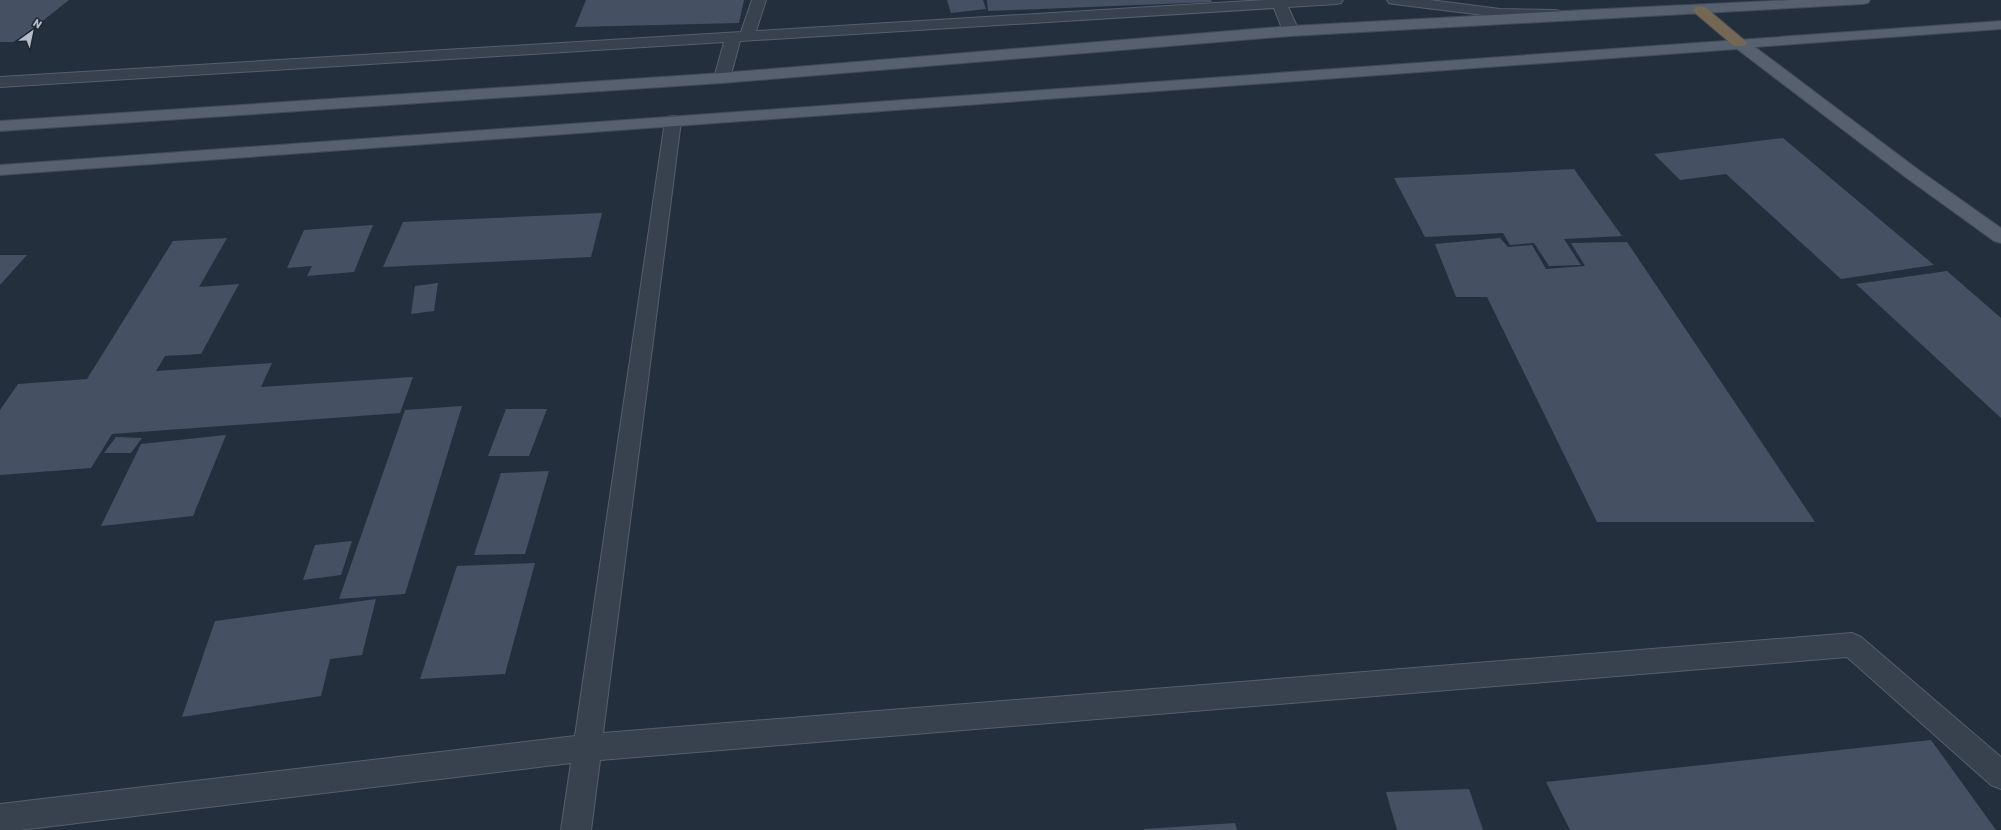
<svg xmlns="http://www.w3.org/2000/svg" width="2001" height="830" viewBox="0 0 2001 830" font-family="Rubik,sans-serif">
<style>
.building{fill:#455162}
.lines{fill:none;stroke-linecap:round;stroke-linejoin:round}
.minor-casing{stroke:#565f6c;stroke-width:2}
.major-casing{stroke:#414a57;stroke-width:2}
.highway-casing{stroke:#434c59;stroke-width:2}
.minor{fill:#38414e;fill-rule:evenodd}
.major{fill:#56606e;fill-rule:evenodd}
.highway{fill:#746855;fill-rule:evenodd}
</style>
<rect width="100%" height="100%" fill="#242f3e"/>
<path class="building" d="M0,0H69L16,42H0Z
M586,0H744L739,23L575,27Z
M947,0H983L986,9L951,13Z
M987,0H1211L1212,2L988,11Z
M1783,138L1934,265L1841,279L1726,174L1680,180L1654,154Z
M1574,169L1622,236L1564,239L1581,265L1549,266L1534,243L1510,245L1503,233L1425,237L1394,178Z
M602,213L591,257L383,267L403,222Z
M373,225L354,272L307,276L312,266L287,268L304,230Z
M227,238L199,287L239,284L201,354L165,356L156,371L272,363L261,387L413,377L400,413L112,434L91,468L0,475V410L18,384L87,379L173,241Z
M1500,238L1508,247L1532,245L1546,269L1585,266L1571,243L1627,242L1815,522H1597L1487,297H1456L1435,244Z
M0,255H27L0,285Z
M1947,271L2001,318V418L1856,284Z
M438,283L434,311L411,314L415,286Z
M462,406L405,594L339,599L405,410Z
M506,409H547L529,456H488Z
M226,435L193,516L101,526L141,444Z
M116,437L142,438L131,453H104Z
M549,471L525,554L474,555L501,473Z
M352,541L341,575L303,580L315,545Z
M535,563L505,674L420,679L457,566Z
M376,599L362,655L330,659L321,696L182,717L215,621Z
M1931,740L1996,830H1570L1546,782Z
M1469,789L1483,830H1397L1386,792Z
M1235,823L1237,830H1144V829Z"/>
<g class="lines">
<defs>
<path id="minor" d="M752,0H766L756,31L1265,0H1343L1341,3L1336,4L1288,7L1299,31L1296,34H1286L1283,31L1274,8L740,41L730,78L728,81H716L714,78L724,42L0,87V77L741,32Z
M1387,0H1430L1500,9L1555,10L1560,11L1562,14L1560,17L1555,18L1500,17L1394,4L1389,3Z
M673,116L679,117L681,121L603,733L1852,633L1861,637L2001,757V789L1991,785L1847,657L600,760L591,830H561L571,763L20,830H0V804L575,736L665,121L667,117Z"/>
<path id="major" d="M1792,0H1870L1868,3L1863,4L1291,36L722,83L0,131V121L722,73L1291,26L1584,10Z
M2001,21V29L1755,47L1916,168L2001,228V243L1994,241L1904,176L1737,49L0,175V165Z"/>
<path id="highway" d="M1700,6L1705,7L1744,40L1747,43L1744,46H1734L1695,13L1693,10L1695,7Z"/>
</defs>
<use href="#minor" class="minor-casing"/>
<use href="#major" class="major-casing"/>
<use href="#highway" class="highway-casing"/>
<use href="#minor" class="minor"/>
<use href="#major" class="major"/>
<use href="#highway" class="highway"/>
</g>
<g transform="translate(32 32) rotate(33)" stroke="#1d2633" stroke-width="3" paint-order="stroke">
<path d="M0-3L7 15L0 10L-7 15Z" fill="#b4bcc9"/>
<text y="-6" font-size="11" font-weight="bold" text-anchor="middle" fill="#b4bcc9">N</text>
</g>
</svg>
